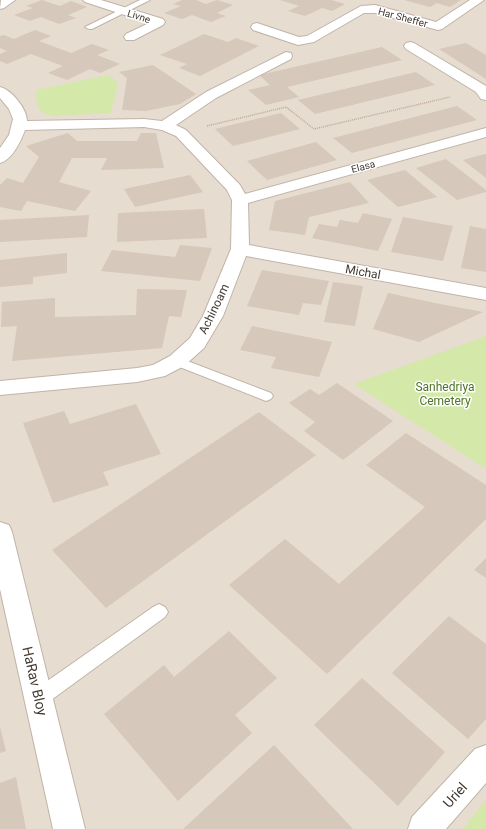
<svg xmlns="http://www.w3.org/2000/svg" width="486" height="829" viewBox="0 0 486 829" font-family="Roboto,sans-serif">
<style>
.residential{fill:#e6dcd0}
.green{fill:#d4e8a9}
.building{fill:#d6c8ba}
.lines{fill:none;stroke-linecap:round;stroke-linejoin:round}
.lane-casing{stroke:#c0b4a8;stroke-width:2}
.street-casing{stroke:#c0b4a8;stroke-width:2}
.path{stroke:#bfab96;stroke-width:1.5;stroke-dasharray:1 1;stroke-linecap:butt}
.lane{fill:#fff;fill-rule:evenodd}
.street{fill:#fff;fill-rule:evenodd}
.labels{text-anchor:middle;stroke-width:3;stroke-linejoin:round;paint-order:stroke}
.far-street-label{font-size:10px;fill:#433a33;stroke:#fff}
.street-label{font-size:12px;fill:#433a33;stroke:#fff}
.park-label{font-size:12px;fill:#4e7526;stroke:#fff}
.near-street-label{font-size:14px;fill:#433a33;stroke:#fff}
</style>
<rect width="100%" height="100%" fill="#f2ebe2"/>
<path class="residential" d="M0,0H486V829H0Z"/>
<path class="green" d="M108,75L118,83L111,113L50,116C35,110 37,104 36,90Z
M486,335V469L354,384L486,336Z
M486,800V829H463Z"/>
<path class="building" d="M42,0L60,6L71,1L87,7L68,15L76,18L59,24L41,17L30,21L14,15L33,8L26,6Z
M182,0H196L206,4L217,0L233,5L217,13L226,16L211,22L192,15L182,19L164,13L181,6L173,4Z
M280,0H331L345,4L332,11L322,8L305,16L288,11L299,6Z
M404,0H461L450,7L437,3L430,7Z
M35,30L51,36L39,41L71,53L92,44L109,50L97,55L120,64L100,73L90,69L67,80L48,73L63,66L31,54L7,64L0,61V54L7,51L0,48V36L4,35L14,39Z
M204,34L228,42L236,38L259,46L200,76L179,68L187,64L160,55Z
M466,43L486,55V79L439,49Z
M382,47L402,60L287,87L299,97L266,105L248,90L270,85L259,75Z
M153,65L196,94L180,104L146,111L122,110L127,78L119,72Z
M416,72L435,85L315,114L298,100Z
M457,106L477,120L352,153L333,138Z
M281,113L300,129L233,146L215,129Z
M68,133L77,141H137L141,133H156L164,168L101,170L107,158H72L59,182L91,191L75,211L27,201L21,211L0,207V185L7,178L23,183L39,157L26,146Z
M316,142L337,160L267,180L247,161Z
M486,154V178L463,160L481,155Z
M446,159L486,190V192L457,200L416,168Z
M405,170L437,197L398,207L367,180Z
M190,175L203,192L135,207L124,189Z
M350,182L369,203L309,217L305,235L269,230L275,201Z
M204,209L207,238L117,242L118,213Z
M363,213L392,219L378,251L312,238L319,224L337,227L340,220L358,223Z
M89,215L87,237L0,242V220Z
M403,217L453,226L443,261L391,252Z
M470,226L486,229V272L461,268Z
M180,245L212,248L200,281L101,271L112,250L175,257Z
M67,253V273L33,277V284L0,287V260Z
M262,270L329,281L321,305L303,303L299,315L247,306Z
M333,282L363,286L355,326L324,322Z
M137,289L187,290L181,317L169,316L162,348L12,361L17,326L1,327L2,302L55,298V317L136,315Z
M388,293L440,304L483,312L419,342L373,329Z
M252,326L332,342L319,377L271,368L276,357L240,350Z
M337,383L393,421L343,460L304,431L315,422L289,403L310,389L319,395Z
M136,404L161,454L103,472L109,485L53,503L23,423L64,411L70,424Z
M259,412L316,455L106,608L52,550Z
M406,433L486,485V519L327,674L229,585L285,539L339,584L425,507L366,465Z
M486,558V578L474,570Z
M449,616L486,644V719L468,739L392,673Z
M229,631L277,678L235,715L252,733L178,801L104,714L164,665L174,677Z
M362,678L445,752L398,806L314,725Z
M0,727L6,751L0,753Z
M274,745L353,829H183Z
M16,777L26,829H0V783Z"/>
<g class="lines">
<defs>
<path id="lane" d="M140,0H150L92,29H89L85,27Z
M177,357L271,393L273,396L271,399L266,401L261,399L172,364L170,361L172,358Z
M159,604L165,607L168,612L165,617L47,703L40,706L33,703L31,697L33,691L153,607Z"/>
<path id="street" d="M1,0H15L4,8L0,9Z
M83,0H101L163,19L165,22L163,25L134,40H126L124,37L126,34L149,23L85,2Z
M470,0H484L442,29L438,30L375,13H364L314,42L298,45L253,30L251,27L253,24L257,23L299,37L307,36L361,6L375,5L436,22Z
M410,42L414,43L486,86V100L481,99L476,92L406,49L404,46L406,43Z
M286,52L291,53L292,56L291,59L216,98L176,125L186,130L240,185L245,194L486,128V137L248,203L249,245L486,288V300L246,256L223,316L204,348L184,366L165,376L137,382L0,395V381L137,368L153,365L170,356L190,338L203,316L231,249L232,200L227,190L176,136L162,130L144,127L25,130C21,141 12,160 0,163V148L9,135L13,119L9,109L0,98V87C12,90 27,109 27,121L144,119L162,121L206,92Z
M0,522L9,525L12,532L85,829H53L0,589Z
M486,745V783L446,829H408L412,817L475,749Z"/>
</defs>
<use href="#lane" class="lane-casing"/>
<use href="#street" class="street-casing"/>
<path class="path" d="M207,126L286,107L314,129L450,97"/>
<use href="#lane" class="lane"/>
<use href="#street" class="street"/>
</g>
<g class="labels">
<g class="far-street-label">
<text transform="translate(139 16) rotate(18)" y="4">Livne</text>
<text transform="translate(403 17) rotate(15)" y="4">Har Sheffer</text>
<text transform="translate(363 166) rotate(-15)" y="4">Elasa</text>
</g>
<g class="street-label">
<text transform="translate(363 272) rotate(10)" y="4">Michal</text>
<text transform="translate(214 309) rotate(-64)" y="4">Achinoam</text>
</g>
<g class="park-label">
<text x="445" y="391">Sanhedriya<tspan x="445" dy="14">Cemetery</tspan></text>
</g>
<g class="near-street-label">
<text transform="translate(35 681) rotate(77)" y="5">HaRav Bloy</text>
<text transform="translate(455 795) rotate(-48)" y="5">Uriel</text>
</g>
</g>
</svg>
